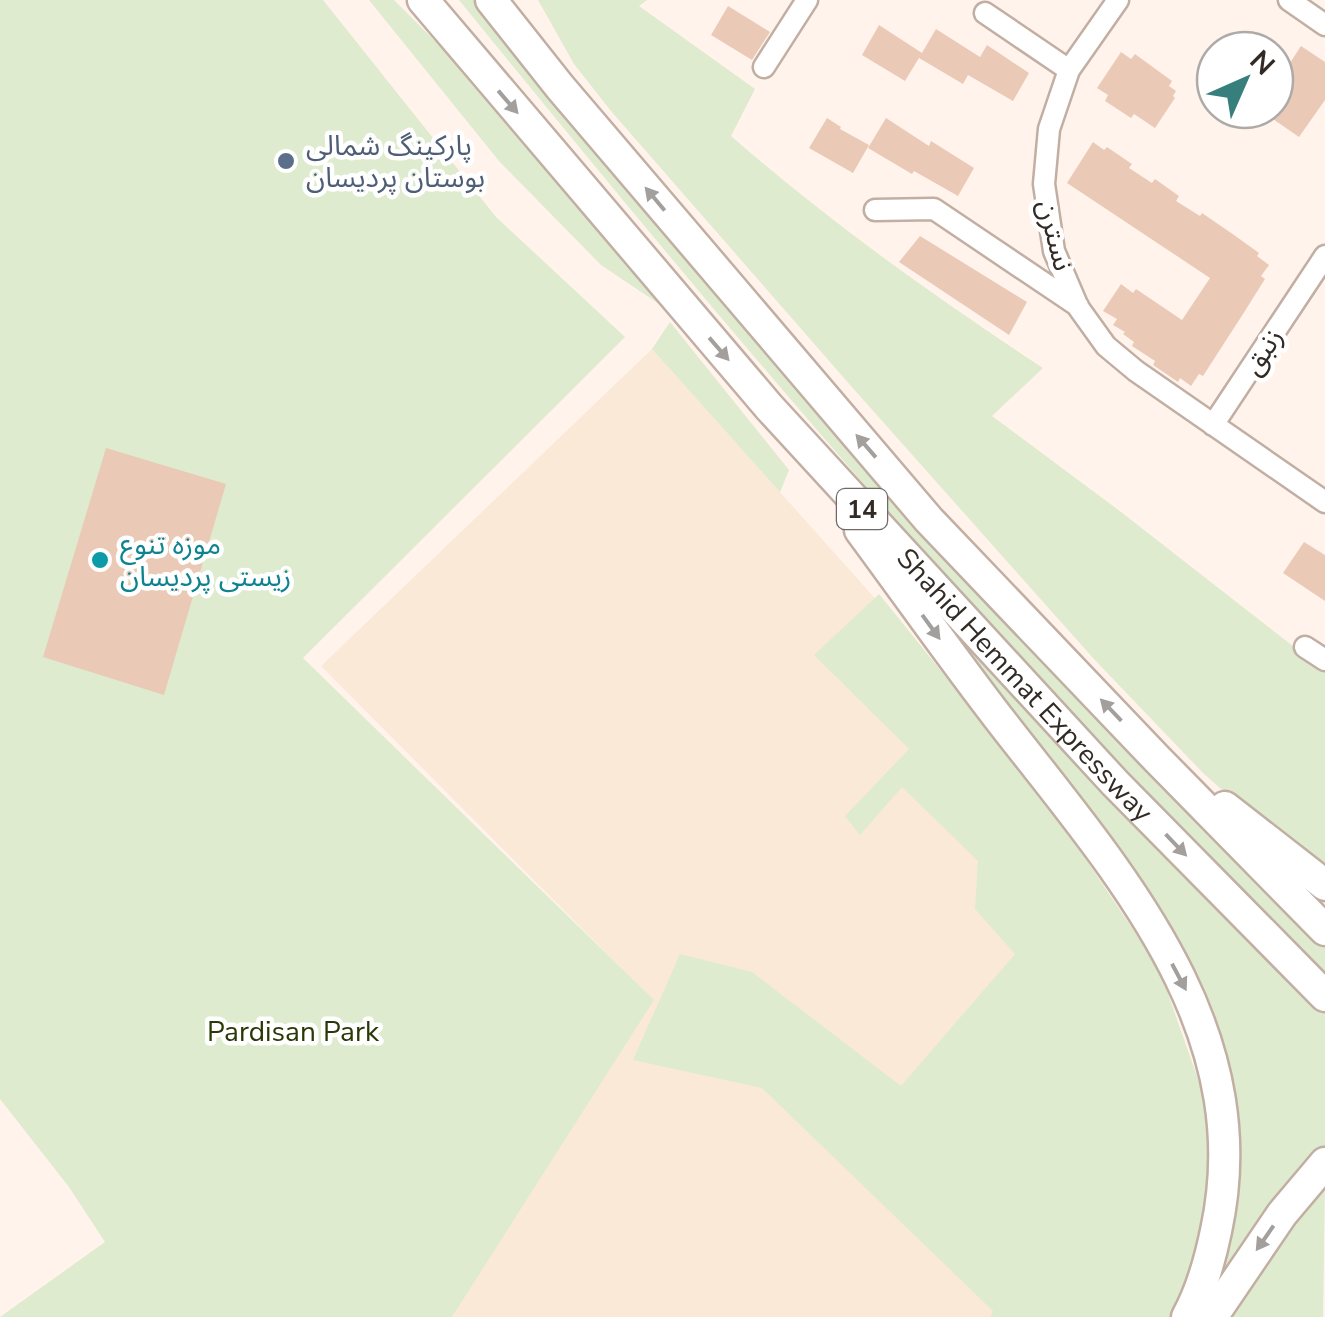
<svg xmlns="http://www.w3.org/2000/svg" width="1325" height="1317" viewBox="0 0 1325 1317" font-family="'Nunito Sans','Noto Sans Arabic',sans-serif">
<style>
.industrial{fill:#fae9d7}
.green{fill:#deebce}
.building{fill:#eacab6}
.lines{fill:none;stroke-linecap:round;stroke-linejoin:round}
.minor-casing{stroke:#c2afa3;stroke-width:25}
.highway-casing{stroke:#c2afa3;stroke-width:35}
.minor{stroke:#fff;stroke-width:20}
.highway{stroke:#fff;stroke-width:30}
.oneway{fill:#a29f9d}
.service-dot{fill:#5c6f8a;stroke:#fff;stroke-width:4}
.culture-dot{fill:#0f9aa8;stroke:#fff;stroke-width:4}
.labels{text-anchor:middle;stroke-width:9;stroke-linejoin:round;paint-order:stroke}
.shield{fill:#fff;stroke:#6f6a66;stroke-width:2.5}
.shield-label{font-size:25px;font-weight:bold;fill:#312a25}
.service-label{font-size:28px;fill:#4e5e75;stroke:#fff;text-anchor:start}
.street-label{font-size:28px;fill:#312a25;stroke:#fff}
.culture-label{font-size:28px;fill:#0d838f;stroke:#fff;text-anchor:start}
.park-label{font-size:28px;fill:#283906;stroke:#fff}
</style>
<rect width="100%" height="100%" fill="#fff3ec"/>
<path class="industrial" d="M652,349L889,614L1000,781L1129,1317H452L653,1000L321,666Z"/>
<path class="green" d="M0,0H323L496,217L625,337L303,658L654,1000L452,1317H0L105,1242L69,1187L0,1099Z
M369,0H394L465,71L540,155L659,304L601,265L499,161Z
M459,0H478L1028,642L1205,832L1325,947V976C1265,915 1203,856 1144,794C904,540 679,271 459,0Z
M538,0H647L639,6L755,89L731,136C828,221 935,297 1043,368L992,416L1121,512L1325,671V867L1246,811L1203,773L1093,658L851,386L611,111L574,64Z
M670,322L789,470L780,492L652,349Z
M880,540L1238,927L1325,1011V1150L1200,1317L1206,1289L1216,1041Z
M879,594L1050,806L1159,968L1207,1105V1204L1191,1281L1171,1317H990L993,1311L762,1088L633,1060L680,954L752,972L901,1086L1015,954L975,909L978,861L902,787L860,835L845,816L909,749L814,655Z
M1325,1177L1323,1317H1223Z"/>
<path class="building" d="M728,6L770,32L752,60L711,35Z
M879,25L922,53L905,81L862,55Z
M936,29L980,57L987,45L1029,73L1013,101L968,75L963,84L919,58Z
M1301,46L1325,62V100L1299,137L1260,110H1275V86Z
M1121,52L1131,59L1135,54L1172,81L1169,86L1176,91L1173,96L1175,98L1155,128L1134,114L1131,118L1105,101L1108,95L1097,88Z
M827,118L841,127L840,129L869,145L853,173L809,148Z
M886,118L929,146L931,141L974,168L958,196L914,171L912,174L868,148Z
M1093,142L1104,150L1107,147L1132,164L1129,168L1152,183L1155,179L1179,196L1176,201L1200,216L1202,213L1234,235L1259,253L1257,256L1269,265L1261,276L1265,279L1243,314L1203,376L1199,374L1191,386L1180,378L1178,382L1153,365L1155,361L1132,346L1134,342L1123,334L1125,332L1113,325L1117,319L1103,311L1121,284L1133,293L1136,289L1182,320L1210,278L1067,183Z
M920,236L1027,302L1009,335L899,262Z
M106,448L226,484L164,695L43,657Z
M1304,542L1325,555V601L1283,573Z"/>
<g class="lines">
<defs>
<path id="minor" d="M1118,0L1069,70L1049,129L1044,184L1054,251L1078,307L1106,346L1136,371L1325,502
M1289,0L1325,25
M985,13L1069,70
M764,67L807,0
M875,210L934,209L1078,306
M1213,425L1325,256
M1305,647L1325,660"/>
<g id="highway">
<path id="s1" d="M423,0L769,407L1115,783L1325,996"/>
<path d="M491,0L560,87L929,520L1158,760L1325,930"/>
<path d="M860,530C908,595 955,662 1004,725C1120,874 1260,1029 1216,1231C1210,1260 1202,1290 1187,1317"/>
<path d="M1225,807L1325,885"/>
<path d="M1212,1317L1282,1214L1325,1163"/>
</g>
</defs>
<use href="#minor" class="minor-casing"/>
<use href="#highway" class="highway-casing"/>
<use href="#minor" class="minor"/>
<use href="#highway" class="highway"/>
</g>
<defs><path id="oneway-solid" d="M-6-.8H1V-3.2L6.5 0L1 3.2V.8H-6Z" transform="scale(2.5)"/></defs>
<g class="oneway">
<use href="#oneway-solid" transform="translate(508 102) rotate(49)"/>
<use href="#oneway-solid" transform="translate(655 199) rotate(-130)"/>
<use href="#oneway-solid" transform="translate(719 349) rotate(49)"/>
<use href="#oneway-solid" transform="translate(866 446) rotate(-131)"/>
<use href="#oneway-solid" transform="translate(931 627) rotate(54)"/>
<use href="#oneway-solid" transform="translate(1111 710) rotate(-134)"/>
<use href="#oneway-solid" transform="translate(1176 845) rotate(46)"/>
<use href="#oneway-solid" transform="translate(1179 977) rotate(62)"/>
<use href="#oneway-solid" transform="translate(1265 1238) rotate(125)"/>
</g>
<circle class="service-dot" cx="286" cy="161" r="10"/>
<circle class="culture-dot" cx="100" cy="560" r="10"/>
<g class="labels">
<rect class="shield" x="837" y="489" width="50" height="40" rx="8"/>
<g class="shield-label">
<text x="862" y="518">14</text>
</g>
<g class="service-label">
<text x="306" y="155">پارکینگ شمالی<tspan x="306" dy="32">بوستان پردیسان</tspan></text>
</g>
<g class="street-label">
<text transform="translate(1056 235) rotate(76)" y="10">نسترن</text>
<text transform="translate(1262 351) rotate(-56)" y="10">زنبق</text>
<text dy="10" stroke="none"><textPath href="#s1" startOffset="912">Shahid Hemmat Expressway</textPath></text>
</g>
<g class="culture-label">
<text x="120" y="554">موزه تنوع<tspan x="120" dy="32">زیستی پردیسان</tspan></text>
</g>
<g class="park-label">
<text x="293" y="1041">Pardisan Park</text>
</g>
</g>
<g transform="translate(1245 80) rotate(45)"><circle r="48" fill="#ffffff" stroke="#adaaa8" stroke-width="2.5"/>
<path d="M0-8L18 38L0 25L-18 38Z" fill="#377f7c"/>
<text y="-15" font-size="28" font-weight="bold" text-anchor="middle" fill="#312a25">N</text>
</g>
</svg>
